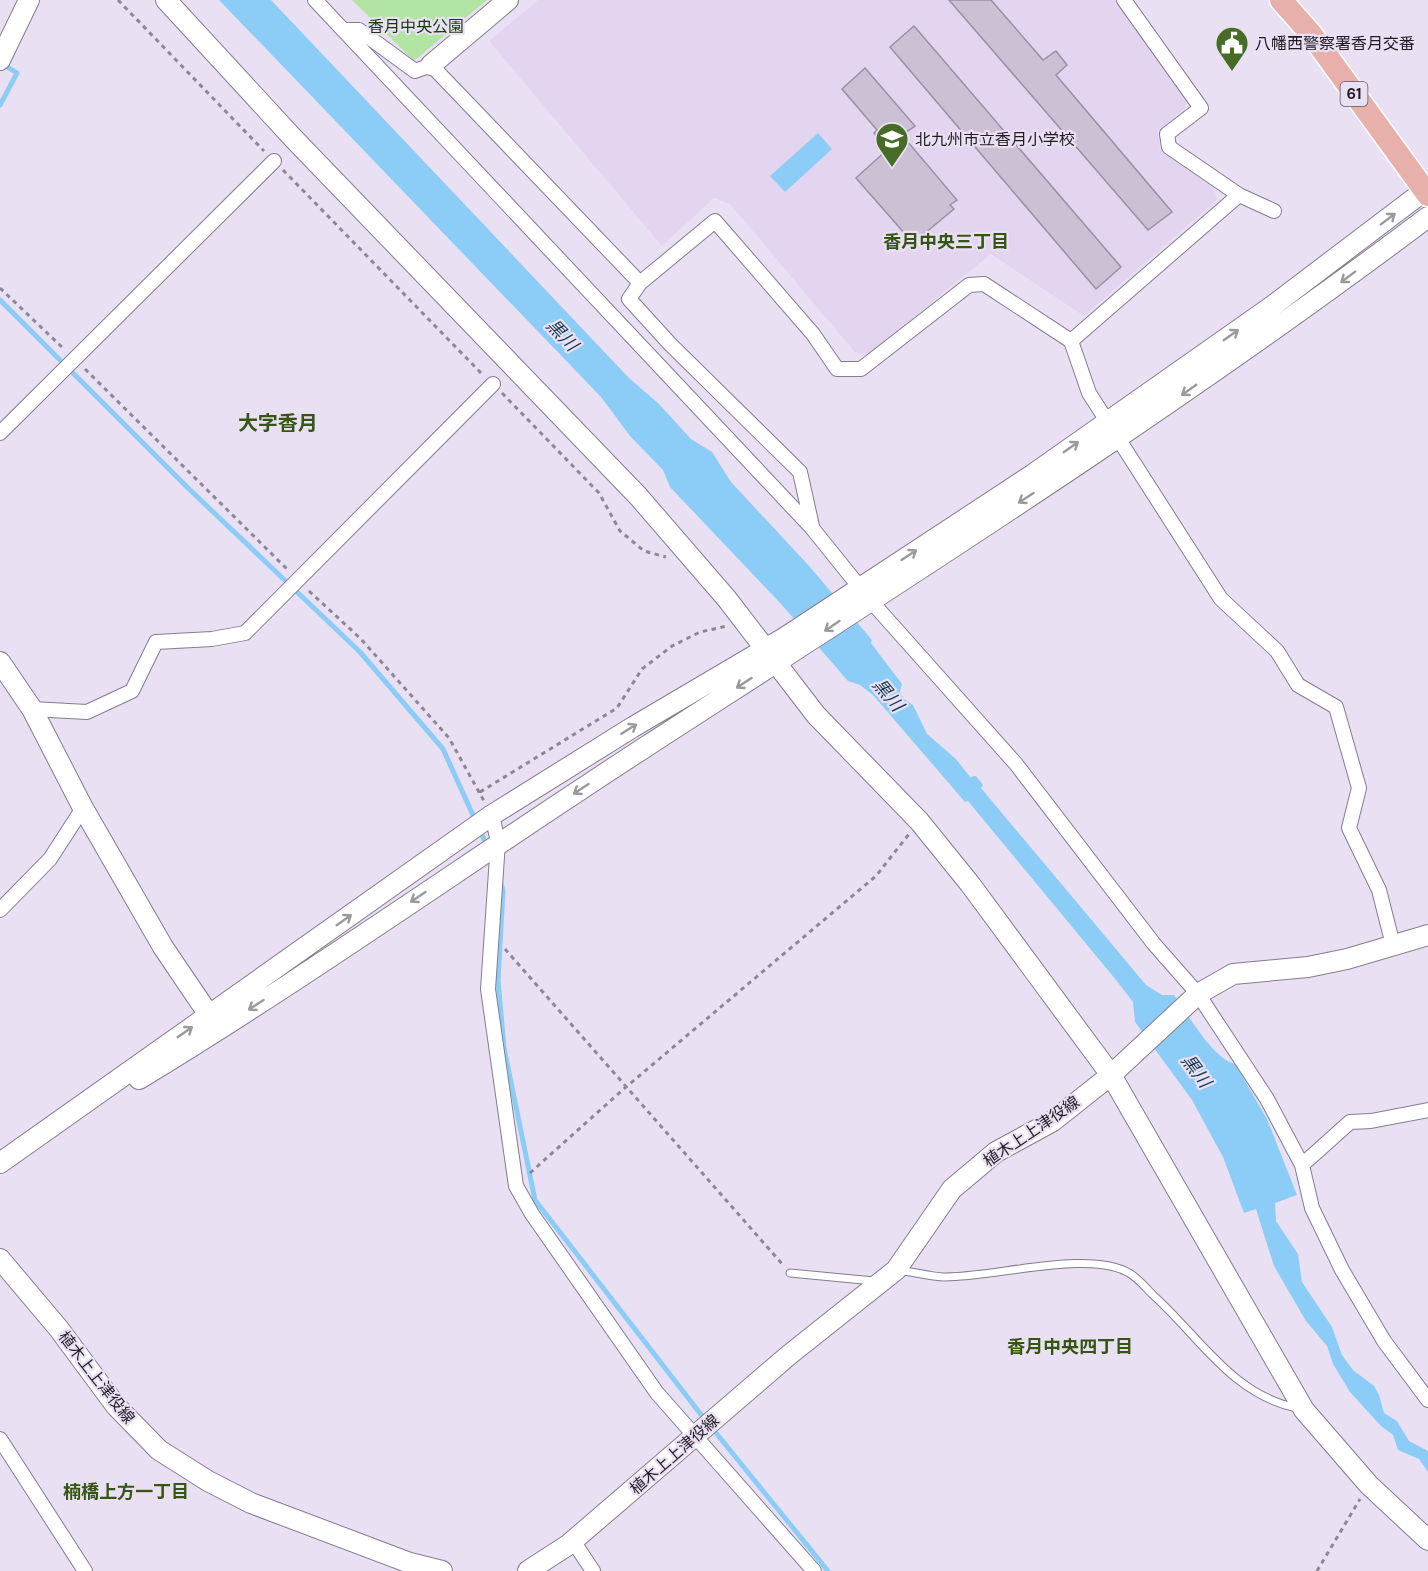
<svg xmlns="http://www.w3.org/2000/svg" width="1428" height="1571" viewBox="0 0 1428 1571" font-family="'DM Sans','Noto Sans JP',sans-serif">
<style>
.built{fill:#e3d4ef}
.green{fill:#b2e5a4}
.water{fill:#8ccdf7}
.lines{fill:none;stroke-linecap:round;stroke-linejoin:round}
.stream{stroke:#8ccdf7;stroke-width:5}
.building{fill:#ccc1d4;stroke:#9a90a2;stroke-width:1.5}
.lane-casing{stroke:#857c8d;stroke-width:9}
.street-casing{stroke:#857c8d;stroke-width:16}
.secondary-casing{stroke:#857c8d;stroke-width:22}
.primary-casing{stroke:#fff;stroke-width:25}
.path{stroke:#8e8794;stroke-width:3;stroke-dasharray:4.5 4.5;stroke-linecap:butt}
.lane{stroke:#fff;stroke-width:7}
.street{stroke:#fff;stroke-width:14}
.secondary{stroke:#fff;stroke-width:20}
.primary{stroke:#e8b0aa;stroke-width:22}
.oneway{stroke:#9b999c}
.labels{text-anchor:middle;stroke-width:4.5;stroke-linejoin:round;paint-order:stroke}
.shield{fill:#eae0f3;stroke:#5d5761;stroke-width:1.5}
.shield-label{font-size:15px;font-weight:bold;fill:#201c23}
.park-label{font-size:16px;fill:#153808;stroke:#eae0f3}
.poi-label{font-size:16px;fill:#201c23;stroke:#eae0f3;text-anchor:start}
.street-label{font-size:16px;fill:#201c23;stroke:#eae0f3}
.neighbourhood-label{font-size:18px;font-weight:bold;fill:#355513;stroke:#eae0f3}
.water-label{font-size:18px;font-style:italic;fill:#163b51;stroke:#eae0f3}
.quarter-label{font-size:20px;font-weight:bold;fill:#355513;stroke:#eae0f3}
</style>
<rect width="100%" height="100%" fill="#eae0f3"/>
<path class="built" d="M538,0H1115L1186,101L1185,108L1158,131L1160,149L1214,188L1217,200L1084,316L991,254L867,355L855,352L730,204L714,198L662,246L489,41Z"/>
<path class="green" d="M352,0H487L414,61Z"/>
<path class="water" d="M219,0H271L629,378L659,404L691,439L712,452L731,482L810,567L872,640L871,643L902,684L900,692L904,699L913,705L927,734L956,759L970,777L976,776L983,785L981,788L1146,985L1162,995H1174C1187,1013 1213,1059 1235,1064L1267,1119L1297,1195L1275,1203L1276,1221L1298,1254L1302,1282L1332,1327L1342,1355L1353,1370L1374,1386L1379,1395L1384,1413L1397,1421L1409,1441L1428,1451V1472L1419,1459L1398,1450L1393,1435L1381,1426L1350,1392L1333,1364L1327,1346L1306,1321L1274,1266L1256,1209L1244,1213L1223,1157L1192,1100L1135,1022L1133,1002L1116,980L968,801L965,802L873,695L860,685L848,681L781,604L670,487L663,470L630,436L601,397Z
M818,133L832,149L785,192L770,176Z"/>
<g class="lines">
<path class="stream" d="M0,105L17,73L1,63
M0,300L187,487L360,652L443,749L487,846
M500,880L503,891L498,980L504,1048L535,1200L706,1421
M712,1428L828,1571"/>
</g>
<path class="building" d="M949,0H991L1043,60L1056,51L1067,65L1056,75L1172,212L1148,230Z
M914,26L1121,267L1096,289L890,47Z
M865,68L915,126L902,135L957,200L950,205L954,209L913,243L856,178L888,149L874,133L877,130L842,89Z"/>
<g class="lines">
<defs>
<path id="lane" d="M898,1270C913,1272 928,1276 943,1277C992,1278 1089,1249 1129,1273C1138,1278 1146,1288 1153,1295C1199,1336 1232,1395 1297,1408
M790,1273L874,1281"/>
<path id="street" d="M315,0L812,528L870,600L1016,764L1154,944L1198,994L1267,1099L1302,1165L1312,1208L1342,1270L1384,1341L1428,1400
M1124,0L1201,108L1167,134L1169,147L1239,195L1274,211
M343,30H359L415,71L431,65L640,283
M1071,341L1239,195
M0,433L274,161
M812,526L800,472L670,344L629,299L640,283L715,221L813,334L837,369H861L969,285L984,284L1071,341L1089,393L1221,599L1277,651L1298,685L1336,707L1359,788L1349,828L1379,890L1393,945
M32,709L87,712L132,691L156,642L212,639L245,633L493,384
M492,815L498,842L488,989L516,1186L532,1214L657,1393L814,1571
M0,910L50,859L83,808
M1302,1165L1350,1122L1371,1121L1428,1110
M0,1439L85,1571
M573,1541L593,1571"/>
<path id="secondary" d="M166,0L293,138L638,496L727,599L816,715L919,821L970,884L1111,1075L1304,1410L1369,1485L1428,1540
M0,60L29,0
M431,65L508,0
M0,662L32,709L83,808L163,947L209,1015
M139,1079C312,974 477,856 647,746C911,575 1177,406 1428,217
M0,1163L492,815L633,727L784,638L1032,475L1271,307L1428,188
M0,1259L59,1329L116,1406L159,1450L208,1481L251,1503L410,1563L442,1571
M528,1571L568,1545L789,1355L896,1270L952,1189L996,1152L1053,1121L1111,1075L1198,994L1233,974L1308,967L1347,959L1428,935"/>
<path id="primary" d="M1281,0L1311,34L1428,195"/>
</defs>
<use href="#lane" class="lane-casing"/>
<use href="#street" class="street-casing"/>
<use href="#secondary" class="secondary-casing"/>
<use href="#primary" class="primary-casing"/>
<path class="path" d="M118,0L264,151
M283,170L482,374
M0,288L65,350
M85,369L287,569
M502,393L599,493L620,531L644,551L666,557
M309,591L361,639L449,738L484,801
M480,792L617,708L642,669L672,646L700,632L727,626
M505,949L784,1266
M530,1173L626,1087L876,876L909,834
M1317,1571L1360,1499"/>
<use href="#lane" class="lane"/>
<use href="#street" class="street"/>
<use href="#secondary" class="secondary"/>
<use href="#primary" class="primary"/>
</g>
<defs><path id="oneway-shaft" d="M-6 0H5M1.5-3L5.5 0L1.5 3" fill="none" stroke-width="1.6" stroke-linecap="round" stroke-linejoin="round" transform="scale(1.5)"/></defs>
<g class="oneway">
<use href="#oneway-shaft" transform="translate(1388 219) rotate(-37)"/>
<use href="#oneway-shaft" transform="translate(1348 277) rotate(143)"/>
<use href="#oneway-shaft" transform="translate(1231 335) rotate(-35)"/>
<use href="#oneway-shaft" transform="translate(1189 390) rotate(145)"/>
<use href="#oneway-shaft" transform="translate(1071 447) rotate(-35)"/>
<use href="#oneway-shaft" transform="translate(1026 498) rotate(147)"/>
<use href="#oneway-shaft" transform="translate(909 555) rotate(-33)"/>
<use href="#oneway-shaft" transform="translate(832 626) rotate(146)"/>
<use href="#oneway-shaft" transform="translate(744 683) rotate(147)"/>
<use href="#oneway-shaft" transform="translate(629 729) rotate(-32)"/>
<use href="#oneway-shaft" transform="translate(581 789) rotate(147)"/>
<use href="#oneway-shaft" transform="translate(418 897) rotate(146)"/>
<use href="#oneway-shaft" transform="translate(344 920) rotate(-35)"/>
<use href="#oneway-shaft" transform="translate(256 1005) rotate(147)"/>
<use href="#oneway-shaft" transform="translate(185 1032) rotate(-35)"/>
</g>
<defs>
<symbol id="civic-pin" viewBox="-11 -11 22 30"><path d="M0 17L-7.5 6A9.5 9.5 0 1 1 7.5 6Z" fill="#476c25" stroke="#eae0f3"/><path d="M-.6-6.5H3V-4.5H.6V-3L4-1V1h2V6H-6V1h2V-1L-.6-3ZM-1.2 2.5V6h2.4V2.5Z" fill="#fff"/></symbol>
<symbol id="school-pin" viewBox="-11 -11 22 30"><path d="M0 17L-7.5 6A9.5 9.5 0 1 1 7.5 6Z" fill="#476c25" stroke="#eae0f3"/><path d="M0-5L7-2L0 1L-7-2ZM-4 1L0 2.5L4 1V4Q0 6-4 4Z" fill="#fff"/></symbol>
</defs>
<g fill-rule="evenodd">
<use href="#civic-pin" x="1213" y="24" width="38" height="52"/>
<use href="#school-pin" x="873" y="120" width="38" height="52"/>
</g>
<g class="labels">
<rect class="shield" x="1340.5" y="82" width="27" height="24" rx="4.5"/>
<g class="shield-label">
<text x="1354" y="99">61</text>
</g>
<g class="park-label">
<text x="416" y="32">香月中央公園</text>
</g>
<g class="poi-label">
<text x="1255" y="49">八幡西警察署香月交番</text>
<text x="915" y="145">北九州市立香月小学校</text>
</g>
<g class="street-label">
<text transform="translate(1031 1131) rotate(-34)" y="6">植木上上津役線</text>
<text transform="translate(97 1377) rotate(52)" y="6">植木上上津役線</text>
<text transform="translate(674 1454) rotate(-41)" y="6">植木上上津役線</text>
</g>
<g class="neighbourhood-label">
<text x="946" y="248">香月中央三丁目</text>
<text x="1070" y="1353">香月中央四丁目</text>
<text x="126" y="1498">楠橋上方一丁目</text>
</g>
<g class="water-label">
<text transform="translate(562 335) rotate(46)" y="6">黒川</text>
<text transform="translate(888 695) rotate(50)" y="6">黒川</text>
<text transform="translate(1196 1071) rotate(53)" y="6">黒川</text>
</g>
<g class="quarter-label">
<text x="278" y="430">大字香月</text>
</g>
</g>
</svg>
